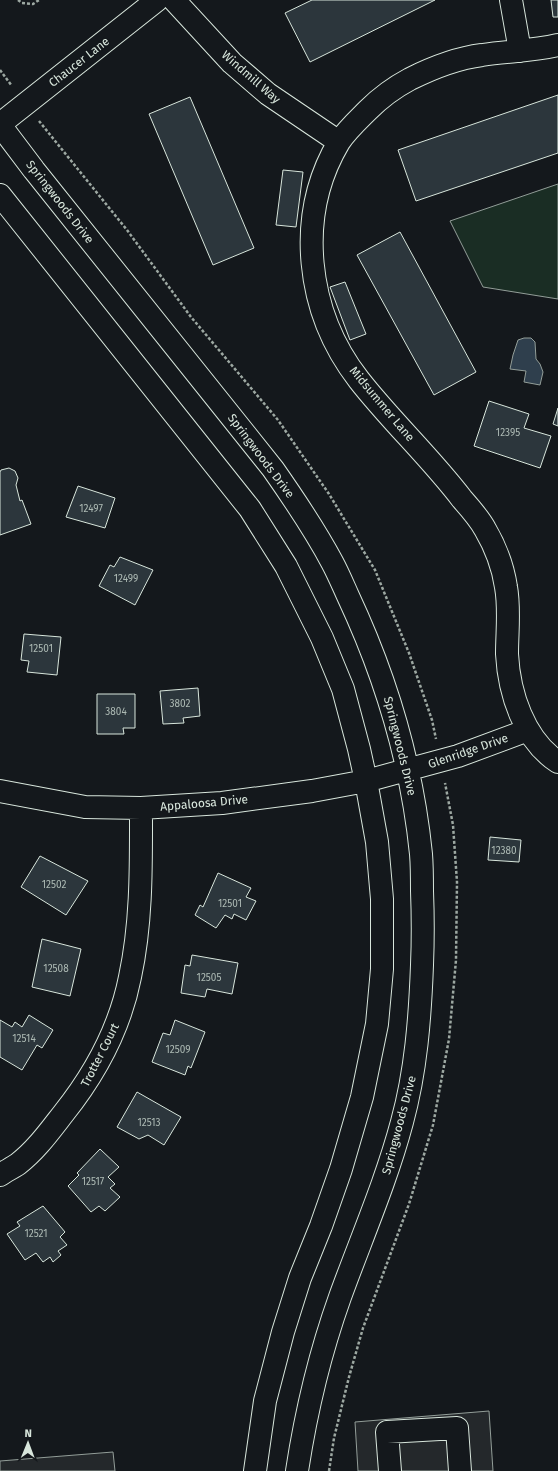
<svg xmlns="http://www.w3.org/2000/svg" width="558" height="1471" viewBox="0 0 558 1471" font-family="'Fira Sans',sans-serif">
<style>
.green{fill:#1a2d24;stroke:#939e99}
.parking{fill:#24282b;stroke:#939e99}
.water{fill:#2f3f4d;stroke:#939e99}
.building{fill:#2c363c;stroke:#d8e6dc}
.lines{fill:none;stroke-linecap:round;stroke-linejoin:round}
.minor-casing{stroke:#d8e6dc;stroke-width:24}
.path{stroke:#9da8a2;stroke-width:2.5;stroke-dasharray:3 2;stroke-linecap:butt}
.minor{stroke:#14181c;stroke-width:22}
.labels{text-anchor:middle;stroke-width:3;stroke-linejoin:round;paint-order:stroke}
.number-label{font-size:10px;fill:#adbab4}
.street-label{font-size:12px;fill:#d8e6dc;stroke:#14181c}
</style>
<rect width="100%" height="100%" fill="#14181c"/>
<path class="green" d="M558,184V299L483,287L450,221Z"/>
<path class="parking" d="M489,1411L493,1471H358L355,1422Z
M113,1452L115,1471H0V1461Z"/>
<path class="water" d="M524,338H531L535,342L536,359L540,364L543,372L540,385L524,382L526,371L510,369L513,355L518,340Z"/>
<path class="building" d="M312,0H435L310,62L285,13Z
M551,0H558V17H553Z
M558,95V153L416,201L398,150Z
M190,97L254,248L213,265L149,114Z
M283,170L303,172L296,227L276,225Z
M400,232L476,372L434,395L357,255Z
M345,282L366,334L350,340L330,287Z
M489,401L529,414L524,428L551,436L540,468L474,446Z
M558,408V426L553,424Z
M9,468L15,471L18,478L16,485L20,501L22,500L31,524L0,535V472L1,470Z
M78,486L115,498L105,528L66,517Z
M120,557L153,570L135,605L99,586L110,565L114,567Z
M24,634L61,637L57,675L27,672L29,661L21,660Z
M198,688L200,716L183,718L184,723L163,724L160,691Z
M97,694H135V728H123L124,734H97Z
M490,837L521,840L519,862L488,860Z
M40,856L88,881L66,915L21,887Z
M218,873L251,888L246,897L256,901L246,920L234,914L232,919L225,915L216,928L195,915L200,905L203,907Z
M42,939L81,949L70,996L32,987Z
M192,955L238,963L232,994L207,989L205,997L181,993L185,965L190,966Z
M29,1015L53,1030L42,1048L37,1045L22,1070L0,1057V1020L12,1027L15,1022L22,1027Z
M175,1020L205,1032L191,1068L188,1066L185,1075L152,1062L163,1033L170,1035Z
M137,1092L181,1117L164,1145L148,1135L139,1139L117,1127Z
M100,1149L119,1167L108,1177L115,1184L110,1188L120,1197L105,1211L99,1206L91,1212L68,1186L79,1175L77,1173Z
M43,1206L65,1232L60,1237L67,1245L58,1251L61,1255L53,1262L50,1257L43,1262L36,1253L25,1260L7,1234L20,1226L17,1222Z"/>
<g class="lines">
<defs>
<path id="minor" d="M174,0L232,63L268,94L339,142
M511,0L520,51
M558,45C533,51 508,51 482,55C458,58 432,68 410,79C395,87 380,98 368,110C358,120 347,130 339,142C295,216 306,312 359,380C391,421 430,457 462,499C470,508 479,518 485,529C495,546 503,567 506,587C510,609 507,632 507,654C509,693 524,740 558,762
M0,124L157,0
M0,125L34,170L273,469C294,499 315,530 332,562C338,573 343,585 348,596C386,677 412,765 421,854C422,866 422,879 422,891C423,916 423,941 422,965C420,1018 416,1071 402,1122C386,1182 361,1239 340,1297C320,1353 306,1412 297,1471
M0,195L250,509L286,566L322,638L343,689L359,749L366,781L377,842L382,899V969L377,1024L362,1097L341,1169L321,1226L300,1278L283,1332L265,1401L255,1471
M0,791L85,807L141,808L222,803L312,791L366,781L458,756L528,730
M0,1175C6,1171 12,1168 18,1164C36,1150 49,1132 63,1114C95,1074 120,1028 130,977C142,921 141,864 141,808
M390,1471L387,1432L457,1428L460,1471"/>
</defs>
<use href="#minor" class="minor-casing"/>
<path class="path" d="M18,0L22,3L33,4L39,0
M0,70L12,86
M39,121L127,230L191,317L278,420L329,494L375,570L409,653L432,720L436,739
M329,1471L334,1438L349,1377L363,1328L409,1204L433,1125L449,1039L456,960L457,882L453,825L445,783"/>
<use href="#minor" class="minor"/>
</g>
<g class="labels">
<g class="number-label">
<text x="508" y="436">12395</text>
<text x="91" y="512">12497</text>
<text x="126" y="582">12499</text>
<text x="41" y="652">12501</text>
<text x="180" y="707">3802</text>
<text x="116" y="715">3804</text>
<text x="504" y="854">12380</text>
<text x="54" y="888">12502</text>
<text x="230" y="907">12501</text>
<text x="56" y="972">12508</text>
<text x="209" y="981">12505</text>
<text x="24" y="1042">12514</text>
<text x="178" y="1053">12509</text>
<text x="149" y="1126">12513</text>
<text x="93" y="1185">12517</text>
<text x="36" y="1237">12521</text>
</g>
<g class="street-label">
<text transform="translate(79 62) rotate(-38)" y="4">Chaucer Lane</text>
<text transform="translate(251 77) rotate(41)" y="4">Windmill Way</text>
<text transform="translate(60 202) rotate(52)" y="4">Springwoods Drive</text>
<text transform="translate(382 404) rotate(50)" y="4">Midsummer Lane</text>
<text transform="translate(261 456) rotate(53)" y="4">Springwoods Drive</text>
<text transform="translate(400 746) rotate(76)" y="4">Springwoods Drive</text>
<text transform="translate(468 751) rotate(-19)" y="4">Glenridge Drive</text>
<text transform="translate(204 803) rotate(-5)" y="4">Appaloosa Drive</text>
<text transform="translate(100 1055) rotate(-63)" y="4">Trotter Court</text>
<text transform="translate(399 1125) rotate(-75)" y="4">Springwoods Drive</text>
</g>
</g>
<g transform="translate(28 1443) rotate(1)" stroke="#14181c" stroke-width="3" paint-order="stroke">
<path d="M0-3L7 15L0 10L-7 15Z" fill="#d8e6dc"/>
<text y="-6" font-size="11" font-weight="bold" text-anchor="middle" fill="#d8e6dc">N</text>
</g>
</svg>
